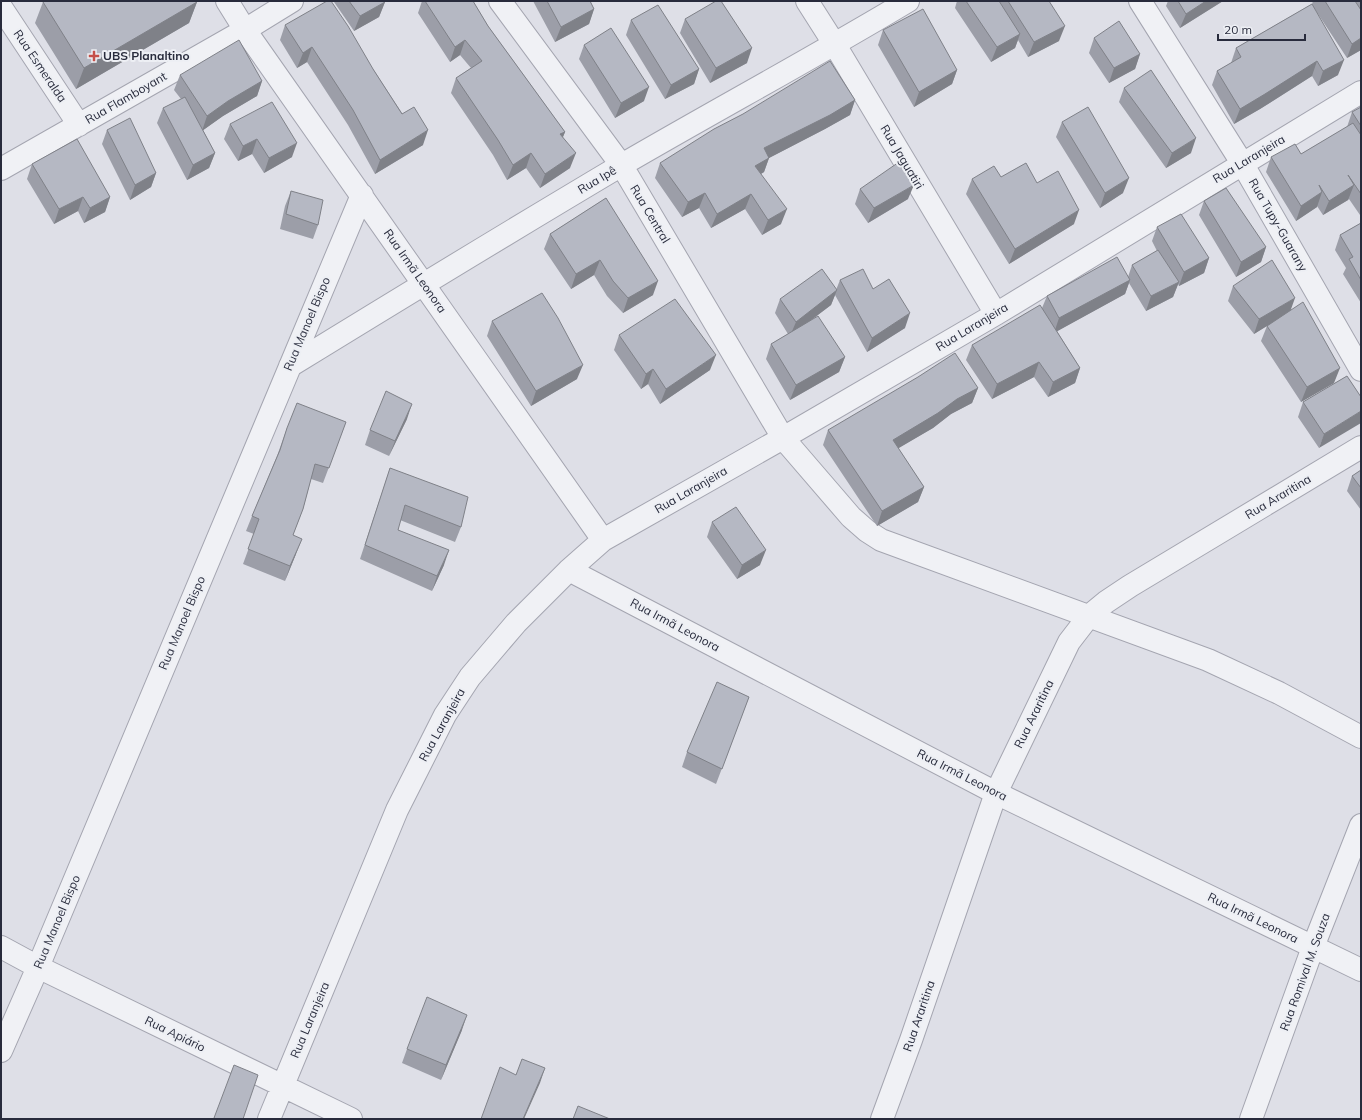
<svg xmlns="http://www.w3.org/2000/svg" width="1362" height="1120" viewBox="0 0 1362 1120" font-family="Mulish,sans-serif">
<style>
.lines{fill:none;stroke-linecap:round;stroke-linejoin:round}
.minor-casing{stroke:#a4a5b0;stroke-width:24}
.minor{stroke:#f0f1f5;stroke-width:22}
.wall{fill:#9c9ea8}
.shaded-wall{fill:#7f8188}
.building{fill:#b5b8c3;stroke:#7f8188}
.poi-dot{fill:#c55049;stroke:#edeff4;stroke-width:1.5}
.labels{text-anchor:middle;stroke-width:4;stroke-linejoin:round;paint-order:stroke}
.poi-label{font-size:12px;font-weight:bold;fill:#282b3c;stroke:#edeff4;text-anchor:start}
.street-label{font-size:12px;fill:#282b3c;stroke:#edeff4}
</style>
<rect width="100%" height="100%" fill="#dedfe7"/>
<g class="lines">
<defs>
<path id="minor" d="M227,1L245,30L603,540
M500,1L622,166L783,438L851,517L867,531L881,540L1208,660L1279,693L1361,737
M807,1L835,45L996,314
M1140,1L1242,163L1361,370
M1,7L79,125
M1,169L245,30L292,1
M290,366C399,299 509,232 620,166C716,110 813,58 908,1
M569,570L996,793L1361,970
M1,947L38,967L351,1119
M1,1051L38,967L362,195
M269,1119L397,810L445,715L470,677L516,623L569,570L603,540L783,438L996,314L1361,92
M882,1119L911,1040L996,793L1069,642L1089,616L1106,602L1130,586L1361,447
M1251,1119L1313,947L1361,825"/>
</defs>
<use href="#minor" class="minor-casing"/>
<use href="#minor" class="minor"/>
</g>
<path class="wall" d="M335,1H384L385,2L379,17L354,31L334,2Z
M422,1H473L488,26L565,132L563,137L570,168L540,188L526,168L507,180L493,155L451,93L456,78L471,68L460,55L450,62L418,13Z
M533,1H590L594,9L589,24L555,42Z
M957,1H1049L1059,41L1028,57L1018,40L1015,48L991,62L955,8Z
M1168,1H1223L1180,28L1166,6Z
M1313,1H1361V50L1347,58L1314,8L1338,75L1318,86L1312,76L1260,109L1234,124L1212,85L1217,71L1231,63L1236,48L1312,4Z
M43,2H197L189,23L76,89L35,23Z
M685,19L747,63L710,83L680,33Z
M631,20L699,69L694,84L665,99L626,35Z
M285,25L373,69L423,145L375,174L348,125L307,62L297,68L280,40Z
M883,30L957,70L952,84L914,107L878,45Z
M1094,38L1140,54L1135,69L1109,83L1089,53Z
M584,45L644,101L615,118L579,59Z
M180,75L262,81L257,96L223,116L203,130L215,153L209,168L187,180L157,123L163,108L181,99L174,90Z
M1124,88L1191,153L1166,168L1119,102Z
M855,100L850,115L825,129L769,158L764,172L761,174L781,224L762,235L745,209L711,228L699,208L682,217L655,178L660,163Z
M1361,107V214L1360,215L1349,199L1348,200L1323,215L1317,206V207L1296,221L1266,172L1271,157L1301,154L1347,127L1352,112Z
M1062,122L1123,193L1100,208L1056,137Z
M230,124L292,157L264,173L252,154L238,161L224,139Z
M107,130L156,173L151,187L130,200L102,144Z
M32,164L110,197L105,212L84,223L78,211L54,224L27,179Z
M1001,177L1037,183L1074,224L1009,264L966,194L972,179Z
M860,189L908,199L868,223L855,204Z
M291,191L318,225L313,239L280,229L285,206Z
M606,198L653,295L623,313L607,296L594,275L571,289L544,249L550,234Z
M1204,201L1266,247L1261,262L1236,277L1199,215Z
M1361,223V303L1343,274L1346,268L1335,250L1340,235Z
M1157,227L1209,258L1204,273L1179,286L1178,284L1173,297L1146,311L1129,283L1125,294L1057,331L1080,368L1075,383L1048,397L1034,377L992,399L966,360L972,345L1042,308L1047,296L1128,277L1132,265L1157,251L1152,241Z
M840,280L873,289L905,328L867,352L835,295L831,305L810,321L845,357L839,372L790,400L766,359L771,344L788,334L775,313L780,299L836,290Z
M1233,286L1291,310L1334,383L1301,402L1261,341L1267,326L1268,325L1254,334L1228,301Z
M492,321L577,379L531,406L487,336Z
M619,335L710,370L660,404L648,384L641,389L614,350Z
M1347,376L1319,448L1298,417L1303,402Z
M978,388L972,403L951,414L933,428L898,448L924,487L918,502L877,526L823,445L828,430Z
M407,419L389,456L365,445L370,430Z
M346,422L323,483L311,479L303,509L293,535L296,554L285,581L243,564L254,534L246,531L252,516L277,456L287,428Z
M390,468L461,527L455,542L400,520L398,530L444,565L432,591L360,559Z
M1361,470V510L1347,491L1352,476Z
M712,522L760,565L737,579L707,537Z
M749,697L716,784L682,767L687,752Z
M462,1030L441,1080L402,1063L407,1049Z"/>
<path class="shaded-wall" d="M1206,1H1223L1180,28L1186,14Z
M197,2L189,23L76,89L84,68Z
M385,2L379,17L354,31L360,16Z
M594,9L589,24L555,42L561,27Z
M1065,26L1059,41L1028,57L1034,42Z
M1020,34L1015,48L991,62L997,47Z
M1361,38V50L1347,58L1352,44Z
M465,40L460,55L450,62L455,47Z
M312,47L307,62L297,68L303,53Z
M752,48L747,63L710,83L716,68Z
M1140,54L1135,69L1109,83L1114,68Z
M1344,60L1338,75L1318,86L1323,71Z
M1317,61L1312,76L1260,109L1234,124L1240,109Z
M699,69L694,84L665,99L671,85Z
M957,70L952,84L914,107L919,92Z
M262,81L257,96L223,116L202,131L207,116L228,101Z
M649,87L644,101L615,118L621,103Z
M855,100L850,115L825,129L769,158L764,172L749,181L755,166L764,148Z
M428,130L423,145L375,174L380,160Z
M565,132L559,146L560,134Z
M1196,138L1191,153L1166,168L1172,153Z
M257,139L252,154L238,161L243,146Z
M297,143L292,157L264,173L269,158Z
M215,153L209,168L187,180L193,165Z
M531,153L526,168L507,180L513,165Z
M576,153L570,168L540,188L545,174Z
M156,173L151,187L130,200L135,185Z
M1129,178L1123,193L1100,208L1105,193Z
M914,185L908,199L868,223L874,208Z
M1354,185L1348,200L1323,215L1329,201Z
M1322,192L1317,207L1296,221L1301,206Z
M705,193L699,208L682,217L688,202Z
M751,194L745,209L711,228L717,214Z
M83,197L78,211L54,224L59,209Z
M110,197L105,212L84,223L90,208Z
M787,209L781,224L762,235L768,220Z
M1079,210L1074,224L1009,264L1015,249Z
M1266,247L1261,262L1236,277L1241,262Z
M1209,258L1204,273L1179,286L1184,272Z
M600,260L594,275L571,289L576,274Z
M1130,280L1125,294L1054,333L1059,318Z
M658,281L653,295L623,313L628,298Z
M1179,282L1173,297L1146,311L1151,296Z
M837,290L831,305L790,336L796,322Z
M1295,298L1290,312L1254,334L1259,319Z
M910,313L905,328L867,352L872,338Z
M716,355L710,370L660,404L666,389Z
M845,357L839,372L790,400L796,385Z
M1039,362L1034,377L992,399L997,384Z
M583,365L577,379L531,406L536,391Z
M1080,368L1075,383L1048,397L1053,382Z
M1340,368L1334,383L1301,402L1307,387Z
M653,369L648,384L641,389L646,374Z
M978,388L972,403L951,414L933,428L887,455L893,440L957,399Z
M412,404L407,419L389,456L395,441Z
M1361,411V423L1319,448L1324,434Z
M924,487L918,502L877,526L882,511Z
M302,539L296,554L285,581L290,566Z
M449,550L444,565L432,591L437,576Z
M766,550L760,565L737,579L742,565Z
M467,1015L462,1030L441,1080L446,1065Z
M545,1068L540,1083L524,1119H523Z"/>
<path class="building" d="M44,1H196L197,2L84,68L43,2Z
M327,1H331L348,26L373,69L402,114L414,107L428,130L380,160L353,110L312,47L303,53L285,25Z
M349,1H384L385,2L360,16Z
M425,1H473L488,26L565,132L560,134L576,153L545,174L531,153L513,165L498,140L456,78L482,61L465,40L455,47Z
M547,1H590L594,9L561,27Z
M716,1H721L752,48L716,68L685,19Z
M966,1H999L1020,34L997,47Z
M1008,1H1049L1065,26L1034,42Z
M1178,1H1206L1186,14Z
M1325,1H1355L1361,10V38L1352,44Z
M1312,4L1344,60L1323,71L1317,61L1265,94L1240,109L1217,71L1241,57L1236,48Z
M658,5L699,69L671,85L631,20Z
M923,9L957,70L919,92L883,30Z
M1119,21L1140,54L1114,68L1094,38Z
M611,28L649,87L621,103L584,45Z
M239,40L262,81L228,101L207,116L180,75Z
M830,61L855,100L830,115L764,148L769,158L755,166L787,209L768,220L751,194L717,214L705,193L688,202L660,163L714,129L743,114Z
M1151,70L1196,138L1172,153L1124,88Z
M185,97L215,153L193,165L163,108Z
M272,102L297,143L269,158L257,139L243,146L230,124Z
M1088,107L1129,178L1105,193L1062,122Z
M1361,107V126L1352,112Z
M130,118L156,173L135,185L107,130Z
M1353,123L1361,135V194L1348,175L1354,185L1329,201L1319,185L1322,192L1301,206L1271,157L1295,144L1301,154Z
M77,139L110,197L90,208L83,197L59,209L32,164Z
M899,162L914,185L874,208L860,189Z
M1026,163L1037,183L1058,171L1079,210L1015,249L972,179L994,166L1001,177Z
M1226,188L1266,247L1241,262L1204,201Z
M291,191L323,200L318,225L286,214Z
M606,198L658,281L628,298L613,281L600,260L576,274L550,234Z
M1181,214L1209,258L1184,272L1157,227Z
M1361,223V280L1349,259L1353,257L1340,235Z
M1158,250L1179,282L1151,296L1132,265Z
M1117,257L1130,280L1059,318L1047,296Z
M1272,260L1295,298L1259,319L1233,286Z
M822,269L837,290L796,322L780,299Z
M863,269L873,289L889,279L910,313L872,338L840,280Z
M542,293L558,318L583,365L536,391L492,321Z
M675,299L716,355L666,389L653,369L646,374L619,335Z
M1303,302L1340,368L1307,387L1267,326Z
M1040,305L1080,368L1053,382L1039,362L997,384L972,345Z
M818,316L845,357L796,385L771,344Z
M955,353L978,388L957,399L938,413L893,440L924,487L882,511L828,430L918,377Z
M1347,376L1361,397V411L1324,434L1303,402Z
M386,391L412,404L395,441L370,430Z
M297,403L346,422L329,468L315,464L303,509L293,535L302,539L290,566L248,549L259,519L252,516L280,450L287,428Z
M390,468L468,497L461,527L405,505L398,530L449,550L437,576L365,545Z
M1361,470V488L1352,476Z
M736,507L766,550L742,565L712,522Z
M717,682L749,697L722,769L687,752Z
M427,997L467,1015L446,1065L407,1049Z
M522,1059L545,1068L523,1119H481L500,1067L516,1075Z
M234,1065L258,1075L243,1119H217L214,1118Z
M578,1106L610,1119H573Z"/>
<path class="poi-dot" d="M92 50h4v4h4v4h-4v4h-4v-4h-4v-4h4z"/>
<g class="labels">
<g class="poi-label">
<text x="103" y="60">UBS Planaltino</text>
</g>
<g class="street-label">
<text transform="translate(40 66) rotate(56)" y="4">Rua Esmeralda</text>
<text transform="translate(126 98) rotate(-30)" y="4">Rua Flamboyant</text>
<text transform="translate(902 157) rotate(59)" y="4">Rua Jaguatiri</text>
<text transform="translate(1249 159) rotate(-31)" y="4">Rua Laranjeira</text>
<text transform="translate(597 180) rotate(-31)" y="4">Rua Ipê</text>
<text transform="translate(650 214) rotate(59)" y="4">Rua Central</text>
<text transform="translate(1278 225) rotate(60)" y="4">Rua Tupy-Guarany</text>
<text transform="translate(415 271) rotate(55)" y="4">Rua Irmã Leonora</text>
<text transform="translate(307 324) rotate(-67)" y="4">Rua Manoel Bispo</text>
<text transform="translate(972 327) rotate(-31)" y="4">Rua Laranjeira</text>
<text transform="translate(691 490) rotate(-30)" y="4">Rua Laranjeira</text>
<text transform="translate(1278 497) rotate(-31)" y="4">Rua Araritina</text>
<text transform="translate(182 623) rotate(-67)" y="4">Rua Manoel Bispo</text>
<text transform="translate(675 625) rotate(28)" y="4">Rua Irmã Leonora</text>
<text transform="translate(1034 714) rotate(-64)" y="4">Rua Araritina</text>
<text transform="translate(442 725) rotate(-61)" y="4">Rua Laranjeira</text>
<text transform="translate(962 775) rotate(27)" y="4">Rua Irmã Leonora</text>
<text transform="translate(1253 918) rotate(26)" y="4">Rua Irmã Leonora</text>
<text transform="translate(57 922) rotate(-67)" y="4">Rua Manoel Bispo</text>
<text transform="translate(1305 972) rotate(-70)" y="4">Rua Romival M. Souza</text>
<text transform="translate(919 1016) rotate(-71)" y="4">Rua Araritina</text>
<text transform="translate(310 1020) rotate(-67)" y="4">Rua Laranjeira</text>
<text transform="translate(175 1034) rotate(26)" y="4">Rua Apiário</text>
</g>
</g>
<rect width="1362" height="1120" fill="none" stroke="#282b3c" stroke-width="4"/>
<path d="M1218 34v6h87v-6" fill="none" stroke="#282b3c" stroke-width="2"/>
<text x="1224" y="34" font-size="12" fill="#282b3c" stroke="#edeff4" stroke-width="3" paint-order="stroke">20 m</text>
</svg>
